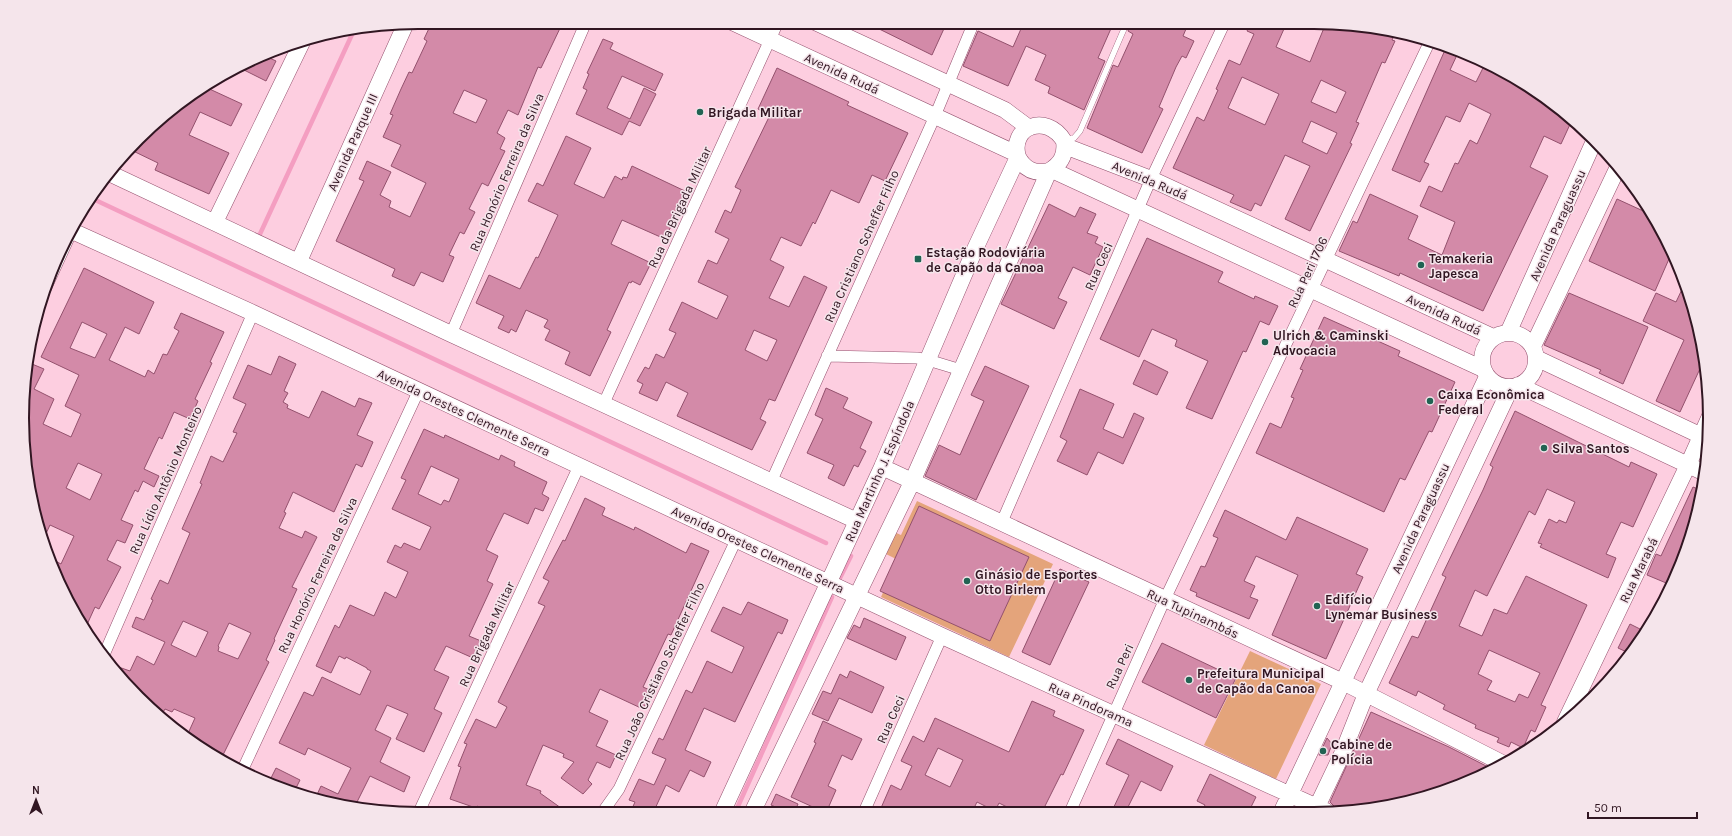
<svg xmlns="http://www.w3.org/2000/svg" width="1732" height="836" viewBox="0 0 1732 836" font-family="Karla,sans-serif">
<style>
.green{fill:#e4a47b}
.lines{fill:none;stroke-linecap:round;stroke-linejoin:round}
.stream{stroke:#f49ec1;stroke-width:4.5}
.building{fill:#d38aa8;stroke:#93516d;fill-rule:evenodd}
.lane-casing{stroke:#94516e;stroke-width:6}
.street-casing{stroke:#94516e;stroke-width:12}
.secondary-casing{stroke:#94516e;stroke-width:17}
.lane{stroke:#fff;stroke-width:5.5}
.street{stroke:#fff;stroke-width:11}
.secondary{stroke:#fff;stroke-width:16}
.poi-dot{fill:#216353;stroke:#f5e5eb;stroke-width:1.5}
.labels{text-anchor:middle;stroke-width:3;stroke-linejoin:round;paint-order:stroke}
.street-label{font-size:13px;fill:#311622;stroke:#f5e5eb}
.poi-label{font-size:13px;font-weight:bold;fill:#311622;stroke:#f5e5eb;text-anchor:start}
.rim{fill:none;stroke:#311622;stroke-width:2}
</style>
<rect width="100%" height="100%" fill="#fdcee0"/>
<path class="green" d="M917,501L1053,564L1009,657L881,597L898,560L884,553L894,532L901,535Z
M1250,651L1321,684L1276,779L1204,745Z"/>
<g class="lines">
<path class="stream" d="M91,198L826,543
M260,234L355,28
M840,578L851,556
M735,813L832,597"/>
</g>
<path class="building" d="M432,22H563L541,68L538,67L518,115L508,110L497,133L505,138L500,149L505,151L488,186L482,183L469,209L475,212L464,234L460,232L449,255L454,257L443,282L421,272L414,286L392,276L395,269L336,241L364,181L359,179L367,161L391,172L380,195L391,201L389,207L410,217L426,183L391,166L401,145L383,137L393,115L390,114L401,89L409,72L412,73L427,41L424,39ZM464,90L487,100L476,123L453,113Z
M865,22H947L932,55Z
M1024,22H1122L1120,27L1113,24L1098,58L1105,61L1084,110L1048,93L1050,87L1035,80L1046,55L1026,46L1008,86L963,66L978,31L1013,47Z
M1131,22H1189L1183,36L1194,41L1186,58L1182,56L1176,67L1159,107L1163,109L1142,153L1087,128L1113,65L1118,67L1133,34L1128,31Z
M1251,22H1287L1276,47L1310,62L1326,23L1396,31L1392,40L1395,41L1385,63L1382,62L1356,122L1359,123L1350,143L1352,144L1310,231L1285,219L1310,166L1285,155L1261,206L1255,203L1251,211L1230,202L1234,195L1173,168L1197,117L1204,121L1218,90L1216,89L1229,60L1240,65L1254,34L1247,31ZM1242,77L1279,94L1265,125L1228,108ZM1321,80L1346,92L1336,113L1311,102ZM1311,121L1337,133L1327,154L1302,142Z
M603,39L613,43L610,49L663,74L655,91L622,76L607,108L630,119L644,88L656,94L640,126L629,121L622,135L576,114L587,90L583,88L589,74L587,73Z
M1445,50L1457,55L1450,70L1476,82L1484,66L1513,80L1514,78L1534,89L1572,120L1561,144L1544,136L1530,167L1548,176L1483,311L1400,273L1399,276L1339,251L1353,221L1357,223L1370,194L1418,216L1408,239L1442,255L1455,222L1420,206L1429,186L1442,192L1455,163L1458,164L1470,140L1477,144L1491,114L1469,103L1460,122L1446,116L1424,162L1429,164L1420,182L1392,170Z
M263,55L276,61L266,81L238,67Z
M777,68L849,102L847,105L908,133L885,181L872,175L859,203L831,190L815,224L813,222L801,246L781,237L770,260L784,267L769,298L789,307L804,276L827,287L775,401L769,399L760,419L766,422L752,450L677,416L688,393L666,382L657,401L639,393L643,384L637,381L645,367L649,369L656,354L664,358L676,333L669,330L682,302L717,319L728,296L698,282L708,260L717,264L729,239L715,232L725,210L731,213L741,190L735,187L770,115L758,109ZM754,330L777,340L767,361L745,350Z
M203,86L242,104L231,126L200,112L189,135L229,153L209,194L155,170L158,163L129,149L177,104Z
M566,136L591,148L574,184L604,198L615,176L622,180L623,177L627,178L632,166L687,192L665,239L622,220L611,244L651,263L640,285L632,281L631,283L629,282L607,330L611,332L590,376L565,364L570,352L545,340L550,330L544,327L548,320L526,310L516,332L511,329L509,333L498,328L504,316L476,303L489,275L520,289L536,257L538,258L558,215L528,201L537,183L543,186Z
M1617,199L1652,215L1672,252L1655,291L1589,261Z
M1049,204L1075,217L1080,207L1096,214L1087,233L1098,237L1095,243L1103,247L1090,275L1073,267L1058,298L1067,302L1054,329L1001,304Z
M1147,238L1223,272L1218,282L1254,299L1255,296L1278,306L1269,325L1260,321L1246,352L1243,351L1212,419L1186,408L1208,361L1175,346L1177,340L1152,329L1139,357L1100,339Z
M84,268L154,302L139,334L125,327L109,360L145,377L148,370L154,374L163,354L167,355L179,331L174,328L181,313L224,332L210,362L212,363L195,399L198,401L190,419L174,412L162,439L159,437L144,469L159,476L154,487L143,481L138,492L135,490L121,520L133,525L125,543L117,540L107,560L121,567L99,609L95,607L85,629L63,593L48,557L61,564L74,536L50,525L42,542L25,469L23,400L29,387L24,384V380L32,364L44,369L34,389L54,399L43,424L71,437L81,414L65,406L79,375L41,357ZM82,322L107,334L95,358L70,348ZM78,463L102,474L90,500L66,488Z
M1685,283L1702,341L1704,360L1680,412L1656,401L1684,340L1643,321L1656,293L1676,302Z
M1569,293L1648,327L1623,384L1599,373L1601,370L1544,345Z
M1324,317L1400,351L1398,356L1455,382L1432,432L1429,431L1405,480L1400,478L1384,512L1256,453L1270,423L1281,428L1294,398L1291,397L1303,370L1300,369Z
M279,356L296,364L284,391L288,393L283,402L288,405L287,408L309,418L322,391L355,407L359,398L372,403L357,435L373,442L362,467L356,464L334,512L293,492L284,512L286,513L279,528L302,538L305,531L317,537L292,587L297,589L274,639L275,640L266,660L269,662L221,759L198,747L186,738L195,718L174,709L172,712L165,709L162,714L151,709L138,698L107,663L130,671L137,656L154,665L165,642L132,627L136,617L144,620L153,600L151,599L160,580L168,584L190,533L182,529L202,484L200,483L211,456L223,462L237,433L233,432L246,404L233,398L248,365L271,375ZM183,621L208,632L196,657L171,645ZM229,623L251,633L238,659L218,651L219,647L218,646Z
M1144,360L1168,372L1157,395L1133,384Z
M985,366L1029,386L976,500L925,476L939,445L960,455L984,401L971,395Z
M826,388L848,398L843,408L872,422L860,448L866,451L858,467L854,465L844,486L828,478L834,465L807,453L823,419L815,415Z
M1080,389L1114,404L1103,429L1123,438L1134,413L1144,418L1123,464L1098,452L1087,475L1057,461L1067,441L1060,437Z
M1515,411L1629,467L1631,462L1657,474L1633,527L1621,522L1606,554L1616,558L1608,578L1540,547L1542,544L1538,543L1549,519L1557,523L1559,520L1566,523L1575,502L1547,489L1535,515L1529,511L1487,596L1475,590L1459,626L1482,636L1494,609L1507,614L1526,576L1587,605L1541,705L1546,707L1535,732L1531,730L1523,748L1511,742L1509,747L1497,742L1499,738L1475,728L1476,725L1443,709L1445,705L1418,691L1416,696L1389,683L1412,636L1418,638L1446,577L1442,575L1483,490L1493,467L1490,465ZM1489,650L1540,673L1528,698L1519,694L1515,702L1487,690L1492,681L1478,674Z
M424,429L444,438L445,435L499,460L501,455L515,462L514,466L547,482L542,494L549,498L543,511L535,508L528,524L504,513L497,527L486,550L498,556L487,581L493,584L469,636L481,641L473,658L446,646L434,670L449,677L434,709L442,713L424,752L396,739L408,714L387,705L375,730L391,738L380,762L410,777L404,792L370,776L357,802L366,807L365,809L341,806L315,799L321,786L338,794L351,768L308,748L305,755L279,743L304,692L313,696L322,677L360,695L371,671L367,669V668L346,657L345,659L339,656L331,673L316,666L335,625L339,628L350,605L374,616L385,592L396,598L408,572L387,562L395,545L401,548L404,543L420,550L431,527L392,509L406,480L401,478ZM431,466L459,479L449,502L444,500L441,505L418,494Z
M1693,487L1703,491L1702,495L1680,570L1671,585L1647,575L1656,554L1661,556Z
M585,498L605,508L602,515L634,530L635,527L686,553L691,543L709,551L671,635L668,634L643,687L652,691L643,709L600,689L589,712L608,721L596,746L616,755L610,768L597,762L588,780L592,784L583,794L561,778L574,762L563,757L564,754L543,745L526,785L541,791L540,793L568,813L494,814L477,806L476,808L450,799L461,767L458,766L467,744L464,743L476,719L496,728L507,707L498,702L545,606L538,603L549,581L543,578L563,540L565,541Z
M919,506L1029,557L990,641L880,591Z
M1225,510L1286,540L1297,517L1368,549L1356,574L1363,577L1326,659L1272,635L1298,575L1256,556L1244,581L1255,586L1250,597L1258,600L1249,619L1196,596L1197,593L1190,590L1201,566L1205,567L1218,538L1213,536Z
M1060,569L1089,582L1050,665L1022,652Z
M748,602L788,620L782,634L778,632L735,722L704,708L685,750L711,762L704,777L690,770L679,792L666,785L653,813H630L635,802L629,800L639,779L654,785L666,759L652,753L659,738L663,740L686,690L692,693L707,661L732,673L744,647L711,631L723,607L741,615Z
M864,618L906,637L896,660L847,638L854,625L860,628Z
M1630,624L1644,631L1631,654L1618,648Z
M1162,643L1236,678L1216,718L1142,682Z
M850,671L884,687L872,713L839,698L828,721L812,714L823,691L831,694L840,674L847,678Z
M1032,701L1055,711L1053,716L1084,730L1063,775L1061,774L1042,812H1017L999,803L995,811L977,802L972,812H890L881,808L891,785L901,790L912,766L901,761L913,736L924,742L935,718L1009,752ZM938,748L963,760L950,787L925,775Z
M1371,712L1449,747L1492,769L1466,784L1366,811H1335L1334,806L1330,802Z
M823,721L862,739L852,760L842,755L828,786L836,790L826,813L791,797L816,743L814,742Z
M1327,738L1332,744L1328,755H1319Z
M1118,739L1173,766L1161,791L1141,781L1126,811H1112L1129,775L1106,764Z
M276,768L300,780L294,792L268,784Z
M1210,774L1256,797L1249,811H1202L1205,805L1197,801Z
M776,794L798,804L794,813H789L771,805Z"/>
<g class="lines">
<defs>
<path id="lane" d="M1064,141L1074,138L1080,131L1127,22"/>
<path id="street" d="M44,292L72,231
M451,334L586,22
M827,356L917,358L928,360L961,370
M604,403L778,22
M772,480L935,116L974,22
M1001,524L1151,179L1225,22
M103,657L253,313
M242,771L418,392
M864,812L942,636
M1070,812L1165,599L1430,41
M602,813L619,789L737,538
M418,814L579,466"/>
<path id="secondary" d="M732,22L1017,154
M815,22L1005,110L1029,128
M1065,146L1151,179L1493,337
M1018,157C1025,170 1035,174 1049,171
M1052,170L1483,369
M109,173L451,334L857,521
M215,222L303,40
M70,230L253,313L942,636L1326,811
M299,261L406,23
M1482 360a27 27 0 1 1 54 0a27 27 0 1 1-54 0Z
M1508,333L1595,139
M1533,346L1618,167
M1536,358L1708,439
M1518,385L1705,473
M882,467L1343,682L1502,763
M1565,722L1688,465L1710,416
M1282,811L1487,377
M1315,811L1343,752L1366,694L1511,387
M722,813L882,467L975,249L1018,157C1009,127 1046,112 1064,141C1066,155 1061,164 1049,171L912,482L752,813"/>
</defs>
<use href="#lane" class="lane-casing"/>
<use href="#street" class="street-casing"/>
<use href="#secondary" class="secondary-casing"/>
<use href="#lane" class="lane"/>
<use href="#street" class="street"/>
<use href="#secondary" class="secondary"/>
</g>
<g class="poi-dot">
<circle cx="700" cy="112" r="4"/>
<rect x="914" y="255" width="8" height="8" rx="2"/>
<circle cx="1421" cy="265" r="4"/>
<circle cx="1265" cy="342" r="4"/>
<circle cx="1430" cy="401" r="4"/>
<circle cx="1544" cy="448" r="4"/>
<circle cx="967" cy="581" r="4"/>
<circle cx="1317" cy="606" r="4"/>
<circle cx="1189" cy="680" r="4"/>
<circle cx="1323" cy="751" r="4"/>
</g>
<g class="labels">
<g class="street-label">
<text transform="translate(842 73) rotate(25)" y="5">Avenida Rudá</text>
<text transform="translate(352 142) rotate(-66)" y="5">Avenida Parque III</text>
<text transform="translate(506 172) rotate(-67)" y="5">Rua Honório Ferreira da Silva</text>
<text transform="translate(1150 180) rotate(23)" y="5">Avenida Rudá</text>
<text transform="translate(679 207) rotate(-65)" y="5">Rua da Brigada Militar</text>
<text transform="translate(1557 225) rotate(-66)" y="5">Avenida Paraguassu</text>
<text transform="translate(861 246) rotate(-66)" y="5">Rua Cristiano Scheffer Filho</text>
<text transform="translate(1098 266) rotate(-66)" y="5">Rua Ceci</text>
<text transform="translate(1307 272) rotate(-65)" y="5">Rua Peri 1706</text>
<text transform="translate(1444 314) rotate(25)" y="5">Avenida Rudá</text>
<text transform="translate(464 412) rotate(25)" y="5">Avenida Orestes Clemente Serra</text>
<text transform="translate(879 471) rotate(-66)" y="5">Rua Martinho J. Espíndola</text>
<text transform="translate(165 480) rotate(-66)" y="5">Rua Lídio Antônio Monteiro</text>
<text transform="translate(1420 518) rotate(-65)" y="5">Avenida Paraguassu</text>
<text transform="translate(758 549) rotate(25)" y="5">Avenida Orestes Clemente Serra</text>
<text transform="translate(1638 570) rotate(-64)" y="5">Rua Marabá</text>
<text transform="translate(317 575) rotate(-65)" y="5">Rua Honório Ferreira da Silva</text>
<text transform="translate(1193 613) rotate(25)" y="5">Rua Tupinambás</text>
<text transform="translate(486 634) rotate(-65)" y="5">Rua Brigada Militar</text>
<text transform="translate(1119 666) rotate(-65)" y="5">Rua Peri</text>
<text transform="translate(659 671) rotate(-65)" y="5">Rua João Cristiano Scheffer Filho</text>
<text transform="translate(1091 704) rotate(24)" y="5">Rua Pindorama</text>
<text transform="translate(890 719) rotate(-66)" y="5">Rua Ceci</text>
</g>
<g class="poi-label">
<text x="708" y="117">Brigada Militar</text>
<text x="926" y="257">Estação Rodoviária<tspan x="926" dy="15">de Capão da Canoa</tspan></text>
<text x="1429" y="263">Temakeria<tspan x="1429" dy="15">Japesca</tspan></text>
<text x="1273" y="340">Ulrich &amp; Caminski<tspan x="1273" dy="15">Advocacia</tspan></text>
<text x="1438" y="399">Caixa Econômica<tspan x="1438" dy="15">Federal</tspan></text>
<text x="1552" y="453">Silva Santos</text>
<text x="975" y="579">Ginásio de Esportes<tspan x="975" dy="15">Otto Birlem</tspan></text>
<text x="1325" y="604">Edifício<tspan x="1325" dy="15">Lynemar Business</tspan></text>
<text x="1197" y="678">Prefeitura Municipal<tspan x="1197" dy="15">de Capão da Canoa</tspan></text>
<text x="1331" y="749">Cabine de<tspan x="1331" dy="15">Polícia</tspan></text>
</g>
</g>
<path d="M0 0H1732V836H0ZM418 29H1314A389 389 0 0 1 1703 418V418A389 389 0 0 1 1314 807H418A389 389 0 0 1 29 418V418A389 389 0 0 1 418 29Z" fill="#f5e5eb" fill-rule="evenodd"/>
<path class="rim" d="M418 29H1314A389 389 0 0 1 1703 418V418A389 389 0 0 1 1314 807H418A389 389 0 0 1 29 418V418A389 389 0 0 1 418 29Z"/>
<g transform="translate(36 800)" stroke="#f5e5eb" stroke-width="3" paint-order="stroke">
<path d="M0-3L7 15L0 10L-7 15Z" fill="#311622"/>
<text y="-6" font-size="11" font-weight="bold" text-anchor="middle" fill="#311622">N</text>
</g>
<path d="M1588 812v6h109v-6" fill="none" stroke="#311622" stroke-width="2"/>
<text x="1594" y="812" font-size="12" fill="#311622" stroke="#f5e5eb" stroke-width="3" paint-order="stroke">50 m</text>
</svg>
